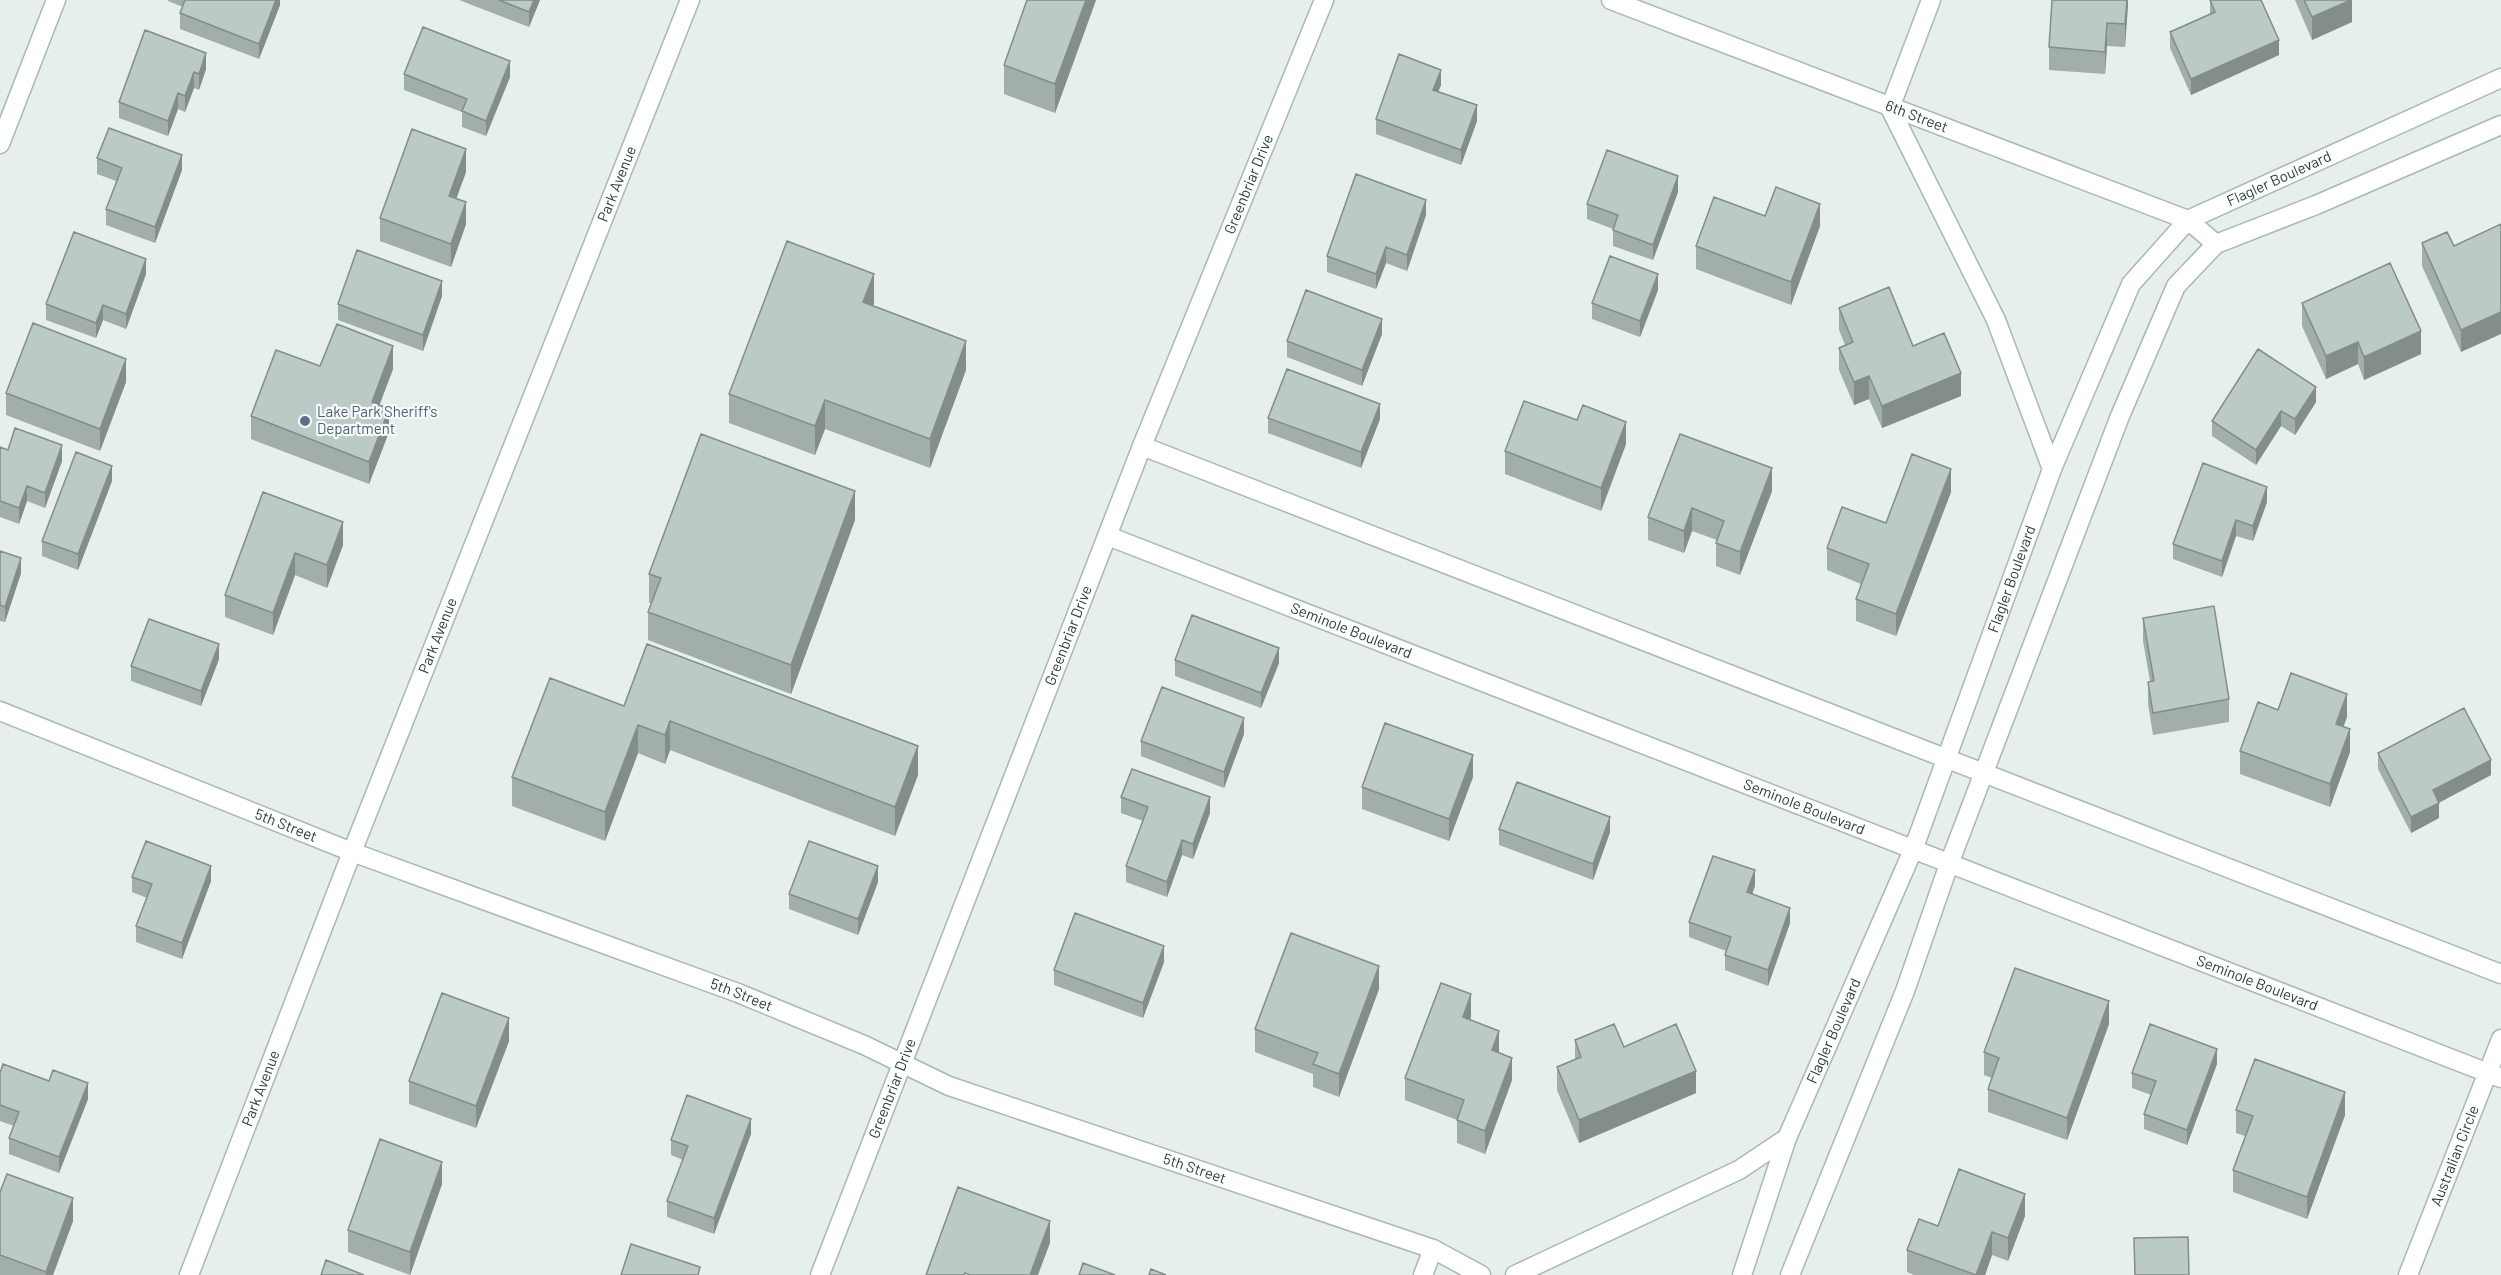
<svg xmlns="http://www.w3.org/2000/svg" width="2501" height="1275" viewBox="0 0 2501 1275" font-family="Barlow,sans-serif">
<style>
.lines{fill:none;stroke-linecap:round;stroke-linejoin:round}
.minor-casing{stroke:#a8b8b2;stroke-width:21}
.minor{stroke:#fff;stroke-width:18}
.wall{fill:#a1aea9}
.shaded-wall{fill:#838d89}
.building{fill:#bbcac4;stroke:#838d89;stroke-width:1.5}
.service-dot{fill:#5c6f8a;stroke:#f7fbf9;stroke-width:2}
.labels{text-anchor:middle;stroke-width:4.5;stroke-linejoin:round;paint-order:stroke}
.street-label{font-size:15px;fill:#24423a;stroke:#f7fbf9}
.service-label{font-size:15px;fill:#4e5e75;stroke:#f7fbf9;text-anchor:start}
</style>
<rect width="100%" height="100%" fill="#e6efeb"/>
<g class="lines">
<defs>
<g id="minor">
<path id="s1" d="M1611,0L2188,220L2216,244"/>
<path d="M1931,0L1890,108L1996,320L2052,469"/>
<path d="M0,144L56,0"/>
<path d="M1142,446L2501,974"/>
<path id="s2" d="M1108,536L2501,1078"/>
<path id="s3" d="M0,711L352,852L738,993L864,1045L949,1086L1433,1249L1481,1275"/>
<path id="s4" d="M189,1275L352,852L690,0"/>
<path id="s5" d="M820,1275L1142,446L1324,0"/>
<path d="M1423,1275L1433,1249"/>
<path d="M1515,1275L1739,1170L1787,1138"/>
<path id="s6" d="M1742,1275L1787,1138L1913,850L2052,469L2131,284L2188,220L2501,78"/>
<path d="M1790,1275L1905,991L1949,864L2120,416L2176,286L2216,244L2316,205L2501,125"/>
<path id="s7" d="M2408,1275L2501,1039"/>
</g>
</defs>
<use href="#minor" class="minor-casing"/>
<use href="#minor" class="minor"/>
</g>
<path class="wall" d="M168,0H280V5L259,59L180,29V13L183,7L168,1Z
M459,0H540L529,27Z
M1096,0L1055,113L1004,94V65Z
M2128,0L2125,47L2107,46L2105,74L2049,70V47Z
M2210,0L2279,55L2191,95L2170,48V32L2210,14Z
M2295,0H2352V22L2312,40Z
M145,30L206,69L199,90L194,88L185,112L178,109L168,136L119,118V102Z
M404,74L510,77L486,136L462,127V112L404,90Z
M1441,85L1438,92L1477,121L1461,165L1376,134V119Z
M97,158L182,170L155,243L106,225V209L116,181L97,174Z
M466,172L456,198L466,224L451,267L380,241V218Z
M1678,192L1653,260L1613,246V229L1587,219V204Z
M1426,215L1407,271L1386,263L1376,289L1327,272V256Z
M1765,216L1820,226L1791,305L1696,269V246Z
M2501,224L2461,352L2422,266V243L2454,246Z
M146,274L126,329L103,320L96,338L46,320V304Z
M1658,290L1640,337L1592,319V303Z
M442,296L423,351L338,320V304Z
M874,303L873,306L966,370L930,468L825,429L815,455L729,423V394Z
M2302,303L2421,354L2364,380L2358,364L2326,379L2302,326Z
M1839,308L1913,346L1961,396L1882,428L1869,399L1854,405L1839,370V348L1845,345L1839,330Z
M1382,334L1362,386L1287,357V341Z
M320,366L393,369L379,405L389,432L369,484L251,439V416Z
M126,382L100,451L6,415V393Z
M2316,402L2295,435L2281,426L2256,465L2212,436V421Z
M1268,418L1380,419L1361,468L1268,433Z
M1577,420L1626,444L1601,511L1505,474V451Z
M0,447L8,450L62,461L45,508L27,501L19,524L0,517Z
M112,481L78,570L42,556V541Z
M1772,491L1740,575L1716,566V543L1717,540L1692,531L1684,553L1648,540V517Z
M263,492L343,545L327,588L295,575L273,635L225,617V595Z
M1951,492L1896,636L1856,621V599L1861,584L1827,570V548L1886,523Z
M2267,502L2253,541L2236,536L2222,577L2173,559V544Z
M855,520L791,694L648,640V612L651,603H649V574Z
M0,551L21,573L5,622L0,621Z
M2143,618L2229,699V722L2153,735L2148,704V682L2150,681L2143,641Z
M219,659L201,706L131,681V666Z
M1175,660L1279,663L1261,708L1175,676Z
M624,706L918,775L895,836L670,750L665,764L638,753L605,841L512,806V777Z
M2278,710L2347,717L2343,727L2350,752L2330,807L2240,774V751Z
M1244,734L1224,788L1141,756V741Z
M2378,753L2491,775L2439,802V818L2411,833L2378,769Z
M1473,777L1449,841L1362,809V787Z
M1121,797L1210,813L1193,859L1182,855L1167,897L1126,882V866L1143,821L1121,813Z
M1499,829L1610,832L1593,880L1499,845Z
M132,877L211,881L182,959L136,942V926L147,898L132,892Z
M878,882L858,935L789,909V894Z
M1755,886L1752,894L1790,923L1768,986L1725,970V955L1726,951L1689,937V922Z
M1164,962L1143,1018L1054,985V970Z
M1379,989L1339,1097L1313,1087V1074L1255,1052V1029Z
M1471,1017L1470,1020L1499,1053L1512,1080L1485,1154L1457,1143V1120L1405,1100V1078Z
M2109,1024L2067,1140L1988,1112V1089L1992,1078L1984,1075V1052Z
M1575,1040L1624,1047L1696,1093L1579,1143L1557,1090V1067L1575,1060Z
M509,1041L476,1128L409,1104V1081Z
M2217,1064L2187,1145L2144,1129V1114L2151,1095L2132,1088V1073Z
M0,1073L88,1099L59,1173L9,1154V1138L14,1126L0,1121Z
M2236,1110L2345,1115L2307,1219L2233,1192V1170L2245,1136L2236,1133Z
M751,1134L714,1234L667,1217V1201L683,1160L671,1155V1140Z
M442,1184L410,1275L348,1252V1230Z
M0,1192L73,1221L53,1275H0Z
M2025,1216L2008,1261L1992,1255L1985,1275H1914L1907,1272V1250L1938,1226Z"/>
<path class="shaded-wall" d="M276,0H280V5L259,59V44Z
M534,0H540L529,27V12Z
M1086,0H1096L1055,113V84Z
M2127,0H2128V6L2125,47V24Z
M2345,0H2352V22L2312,40V17Z
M2107,23V46L2105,74V52Z
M2279,40V55L2191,95V79Z
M206,53V69L199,90V74Z
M510,61V77L486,136V121Z
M1441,70V85L1433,105V90Z
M194,72V88L185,112V96Z
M178,93V109L168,136V121Z
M1477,105V121L1461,165V150Z
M466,149V172L449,219V196Z
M182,155V170L155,243V227Z
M1678,176V192L1653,260V245Z
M1426,200V215L1407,271V255Z
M466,202V224L451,267V244Z
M1820,204V226L1791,305V282Z
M1386,247V263L1376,289V274Z
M146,259V274L126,329V314Z
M874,274V303L863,331V302Z
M1658,274V290L1640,337V321Z
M442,281V296L423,351V335Z
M103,305V320L96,338V323Z
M2501,312V334L2461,352V330Z
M1382,319V334L1362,386V370Z
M2421,331V354L2364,380V357Z
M966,341V370L930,468V439Z
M2358,342V364L2326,379V356Z
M393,346V369L372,425V402Z
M126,359V382L100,451V429Z
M1961,373V396L1882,428V406Z
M1869,376V399L1854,405V382Z
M2316,387V402L2295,435V419Z
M825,400V429L815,455V426Z
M1380,404V419L1361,468V452Z
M389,409V432L369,484V462Z
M2281,411V426L2256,465V450Z
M1626,422V444L1601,511V488Z
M62,445V461L45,508V493Z
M112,466V481L78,570V554Z
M1772,468V491L1740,575V552Z
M1951,469V492L1896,636V614Z
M27,486V501L19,524V508Z
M2267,487V502L2253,541V526Z
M855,491V520L791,694V665Z
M1692,508V531L1684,553V531Z
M2236,520V536L2222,577V561Z
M343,522V545L327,588V565Z
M295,553V575L273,635V613Z
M21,558V573L5,622V607Z
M219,644V659L201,706V691Z
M1279,648V663L1261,708V693Z
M2347,694V717L2336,747V724Z
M1244,718V734L1224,788V772Z
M670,721V750L665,764V735Z
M638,725V753L605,841V812Z
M2350,729V752L2330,807V784Z
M918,746V775L895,836V807Z
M1473,755V777L1449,841V819Z
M2491,760V775L2433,806V790Z
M1210,797V813L1193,859V844Z
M2439,803V818L2411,833V817Z
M1610,817V832L1593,880V864Z
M1182,840V855L1167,897V882Z
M211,866V881L182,959V943Z
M878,866V882L858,935V919Z
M1755,870V886L1747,908V892Z
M1790,908V923L1768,986V970Z
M1164,946V962L1143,1018V1003Z
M1379,966V989L1339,1097V1074Z
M1471,994V1017L1463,1039V1017Z
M2109,1001V1024L2067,1140V1118Z
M509,1018V1041L476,1128V1106Z
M1499,1031V1054L1492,1050Z
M2217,1049V1064L2187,1145V1130Z
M1512,1058V1080L1485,1154V1131Z
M1696,1071V1093L1579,1143V1120Z
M88,1083V1099L59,1173V1157Z
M2345,1092V1115L2307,1219V1197Z
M751,1119V1134L714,1234V1218Z
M442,1162V1184L410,1275V1252Z
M2025,1194V1216L2008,1261V1238Z
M73,1198V1221L53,1275H46V1272Z
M1050,1221V1243L1038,1275H1030Z
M1992,1232V1255L1985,1275H1976Z"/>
<path class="building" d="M185,0H276L259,44L180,13Z
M499,0H534L529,12Z
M1027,0H1086L1055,84L1004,65Z
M2052,0H2127L2125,24L2107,23L2105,52L2049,47Z
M2210,0H2261L2279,40L2191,79L2170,32L2215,12Z
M2304,0H2351L2312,17Z
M423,27L510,61L486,121L462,111L467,99L404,74Z
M145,30L206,53L199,74L194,72L185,96L178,93L168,121L119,102Z
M1399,54L1441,70L1433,90L1477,105L1461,150L1376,119Z
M109,128L182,155L155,227L106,209L122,168L97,158Z
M412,129L466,149L449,196L466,202L451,244L380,218Z
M1607,150L1678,176L1653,245L1613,230L1618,215L1587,204Z
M1356,174L1426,200L1407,255L1386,247L1376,274L1327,256Z
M1776,187L1820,204L1791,282L1696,246L1714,197L1765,216Z
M2501,224V312L2461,330L2422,243L2447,232L2454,246Z
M74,232L146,259L126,314L103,305L96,323L46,304Z
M787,241L874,274L863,302L966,341L930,439L825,400L815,426L729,394Z
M357,250L442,281L423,335L338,304Z
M1610,256L1658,274L1640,321L1592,303Z
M2390,263L2421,331L2364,357L2358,342L2326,356L2302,303Z
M1889,287L1913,346L1944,333L1961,373L1882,406L1869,376L1854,382L1839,348L1853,342L1839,308Z
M1306,290L1382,319L1362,370L1287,341Z
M33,323L126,359L100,429L6,393Z
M337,324L393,346L372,402L389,409L369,462L251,416L276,350L320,366Z
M2258,349L2316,387L2295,419L2281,411L2256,450L2212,421Z
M1287,369L1380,404L1361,452L1268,418Z
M1524,401L1577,420L1583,405L1626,422L1601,488L1505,451Z
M15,428L62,445L45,493L27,486L19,508L0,501V447L8,450Z
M701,434L855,491L791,665L648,612L661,578L649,574Z
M1680,434L1772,468L1740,552L1716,543L1724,521L1692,508L1684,531L1648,517Z
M76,452L112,466L78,554L42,541Z
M1912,454L1951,469L1896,614L1856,599L1869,564L1827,548L1842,507L1886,523Z
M2203,463L2267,487L2253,526L2236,520L2222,561L2173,544Z
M263,492L343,522L327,565L295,553L273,613L225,595Z
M0,551L21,558L5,607L0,605Z
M2214,606L2229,699L2153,713L2148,682L2154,681L2143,618Z
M1192,615L1279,648L1261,693L1175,660Z
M149,619L219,644L201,691L131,666Z
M647,644L918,746L895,807L670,721L665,735L638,725L605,812L512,777L550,678L624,706Z
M2291,673L2347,694L2336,724L2350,729L2330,784L2240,751L2258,702L2278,710Z
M1162,687L1244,718L1224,772L1141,741Z
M2464,708L2491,760L2433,790L2439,803L2411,817L2378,753Z
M1385,723L1473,755L1449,819L1362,787Z
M1132,769L1210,797L1193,844L1182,840L1167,882L1126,866L1148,807L1121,797Z
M1517,782L1610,817L1593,864L1499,829Z
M146,841L211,866L182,943L136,926L152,884L132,877Z
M809,841L878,866L858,919L789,894Z
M1713,856L1755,870L1747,892L1790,908L1768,970L1725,955L1731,937L1689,922Z
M1075,913L1164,946L1143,1003L1054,970Z
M1291,933L1379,966L1339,1074L1313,1064L1318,1053L1255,1029Z
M2015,968L2109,1001L2067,1118L1988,1089L1999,1058L1984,1052Z
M1441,983L1471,994L1463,1017L1499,1031L1492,1050L1512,1058L1485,1131L1457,1120L1464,1100L1405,1078Z
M442,993L509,1018L476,1106L409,1081Z
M1614,1024L1624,1047L1676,1024L1696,1071L1579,1120L1557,1067L1581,1057L1575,1040Z
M2150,1024L2217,1049L2187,1130L2144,1114L2156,1081L2132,1073Z
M2255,1059L2345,1092L2307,1197L2233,1170L2253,1116L2236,1110Z
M3,1064L49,1081L53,1070L88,1083L59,1157L9,1138L19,1112L0,1105V1073Z
M687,1095L751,1119L714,1218L667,1201L688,1146L671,1140Z
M380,1139L442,1162L410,1252L348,1230Z
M1959,1169L2025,1194L2008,1238L1992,1232L1976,1275L1907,1250L1919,1219L1938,1226Z
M7,1174L73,1198L46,1272L0,1255V1192Z
M958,1187L1050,1221L1030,1275H970L965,1273L964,1275H926Z
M2188,1237L2189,1275H2135L2134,1238Z
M631,1244L700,1267L698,1275H621Z
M326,1260L364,1275H321Z
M1083,1263L1115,1275H1079Z
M1151,1269L1166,1275H1149Z"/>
<circle class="service-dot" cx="305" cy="421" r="6"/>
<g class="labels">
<g class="street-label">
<text dy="5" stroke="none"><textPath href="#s1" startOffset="327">6th Street</textPath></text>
<text dy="5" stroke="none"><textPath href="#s6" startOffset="1251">Flagler Boulevard</textPath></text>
<text dy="5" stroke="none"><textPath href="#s4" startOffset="1172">Park Avenue</textPath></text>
<text dy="5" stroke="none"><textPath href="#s5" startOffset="1172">Greenbriar Drive</textPath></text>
<text dy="5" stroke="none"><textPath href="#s6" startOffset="747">Flagler Boulevard</textPath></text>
<text dy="5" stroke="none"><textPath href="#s2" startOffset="261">Seminole Boulevard</textPath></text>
<text dy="5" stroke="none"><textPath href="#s5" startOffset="686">Greenbriar Drive</textPath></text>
<text dy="5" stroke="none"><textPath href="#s4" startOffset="686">Park Avenue</textPath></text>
<text dy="5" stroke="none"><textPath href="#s2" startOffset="747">Seminole Boulevard</textPath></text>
<text dy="5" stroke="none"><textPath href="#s3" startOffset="308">5th Street</textPath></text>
<text dy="5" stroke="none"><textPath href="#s2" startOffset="1233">Seminole Boulevard</textPath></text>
<text dy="5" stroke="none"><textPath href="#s3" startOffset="794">5th Street</textPath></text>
<text dy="5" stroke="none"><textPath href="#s6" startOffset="261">Flagler Boulevard</textPath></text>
<text dy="5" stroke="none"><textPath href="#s4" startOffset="200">Park Avenue</textPath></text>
<text dy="5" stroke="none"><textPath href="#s5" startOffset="200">Greenbriar Drive</textPath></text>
<text dy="5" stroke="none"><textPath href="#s7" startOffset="128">Australian Circle</textPath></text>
<text dy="5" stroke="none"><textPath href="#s3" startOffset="1280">5th Street</textPath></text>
</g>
<g class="service-label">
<text x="317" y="417">Lake Park Sheriff's<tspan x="317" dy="17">Department</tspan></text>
</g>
</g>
</svg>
